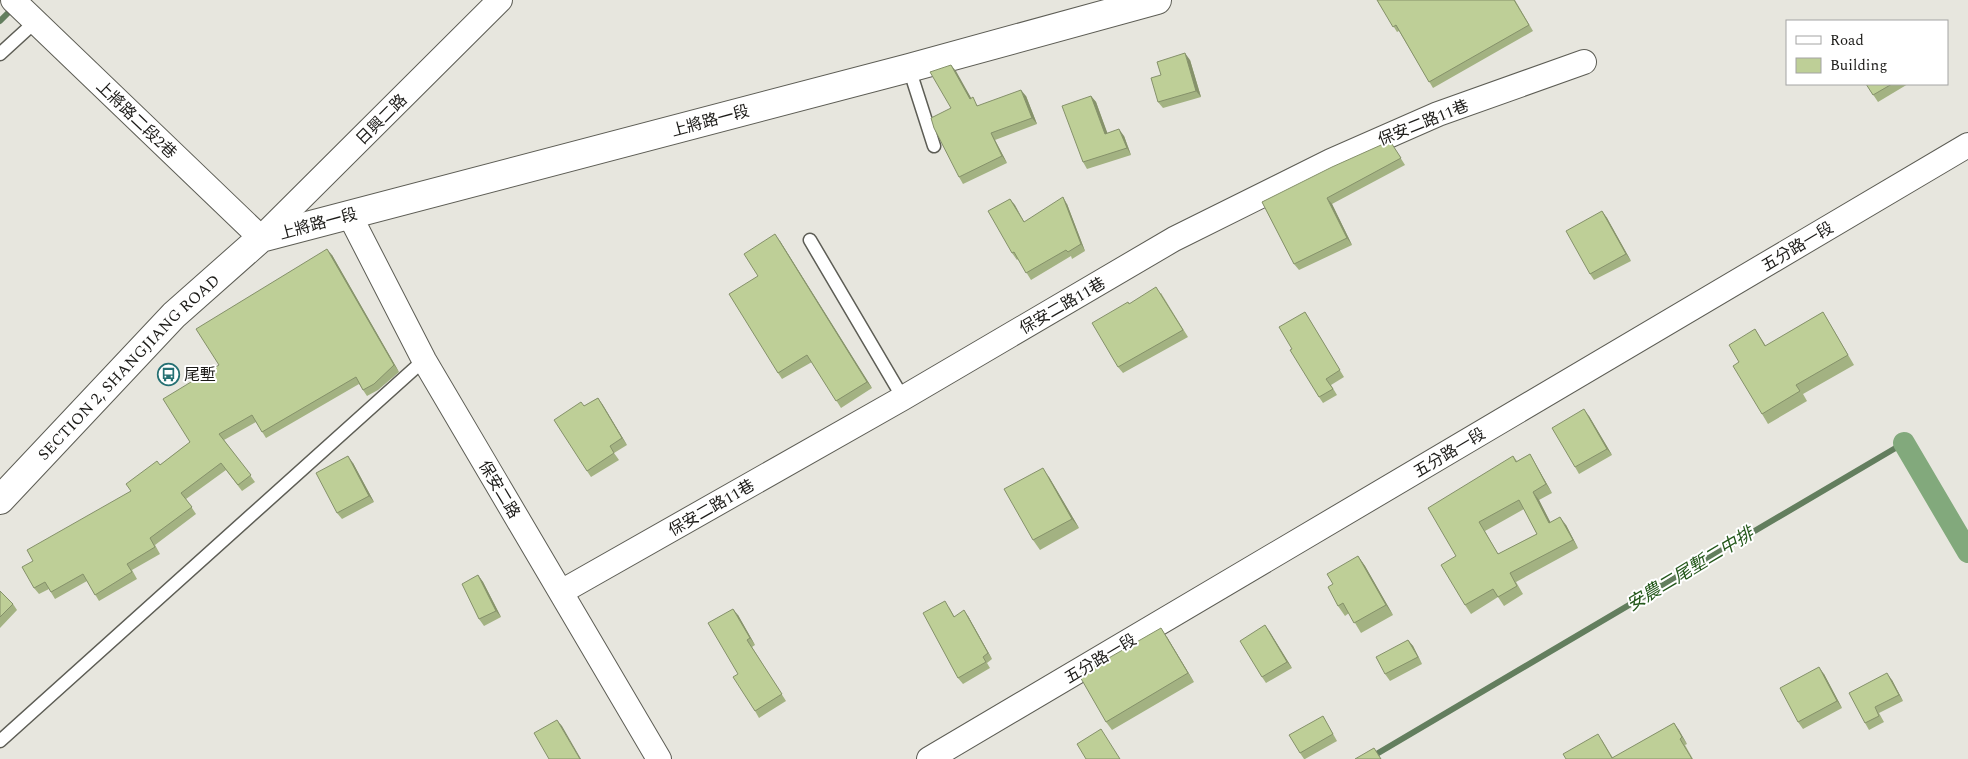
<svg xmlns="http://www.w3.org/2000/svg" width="1968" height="759" viewBox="0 0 1968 759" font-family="Spectral,'Noto Sans TC',serif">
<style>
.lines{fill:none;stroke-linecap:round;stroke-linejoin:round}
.stream{stroke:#637e5e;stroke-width:6}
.canal{stroke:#82a97c;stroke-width:22}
.lane-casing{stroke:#5d5d55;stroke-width:15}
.street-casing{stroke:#5d5d55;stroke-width:26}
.secondary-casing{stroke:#5d5d55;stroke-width:30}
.lane{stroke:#fff;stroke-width:12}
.street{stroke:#fff;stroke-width:24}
.secondary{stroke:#fff;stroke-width:28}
.wall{fill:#a3b282;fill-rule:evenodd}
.shaded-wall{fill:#85916a}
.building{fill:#becf97;stroke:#85916a;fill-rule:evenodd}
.labels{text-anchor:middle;stroke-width:4;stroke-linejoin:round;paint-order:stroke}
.street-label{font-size:16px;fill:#1c1b18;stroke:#fff}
.poi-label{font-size:16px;fill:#1c1b18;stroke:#fff;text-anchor:start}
.water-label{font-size:18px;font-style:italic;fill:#24581b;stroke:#fff}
</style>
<rect width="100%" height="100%" fill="#e7e6de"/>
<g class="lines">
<path class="stream" d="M0,21L15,6
M1368,759L1904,443"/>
<path class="canal" d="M1904,443L1968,552"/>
<defs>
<path id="lane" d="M0,54L35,22
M909,68L934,146
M810,240L903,398
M0,741L424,360"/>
<path id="street" d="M13,0L261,238L500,0
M349,214L424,360L659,759
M561,592L903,398L1174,239L1331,161L1438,114L1584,62
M929,759L1968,145"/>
<g id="secondary">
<path id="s1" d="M0,500L174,315L261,238L909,68L1157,0"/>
</g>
</defs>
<use href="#lane" class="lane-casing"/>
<use href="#street" class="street-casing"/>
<use href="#secondary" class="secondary-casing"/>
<use href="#lane" class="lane"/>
<use href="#street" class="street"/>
<use href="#secondary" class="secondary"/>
</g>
<path class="wall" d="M1377,0H1515L1533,31L1433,88L1399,31L1397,32Z
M1190,60L1201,97L1163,108L1158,102L1161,75Z
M951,65L971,98L978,106L1026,96L1037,124L995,140L1007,163L963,184L959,177L951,108Z
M1866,84H1908L1878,102Z
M1091,96L1096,102L1107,133L1124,136L1131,155L1087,169L1083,162Z
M1390,141L1405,165L1332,204L1352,245L1299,270L1294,264L1262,202Z
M1010,199L1024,222L1067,204L1085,251L1072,259L1071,256L1031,280L1018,259L1017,260L1012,253Z
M1602,211L1607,218L1631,261L1594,280L1590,274Z
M780,241L872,388L841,408L812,362L782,379L778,373L758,276Z
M332,255L399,372L378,390L367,396L359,384L266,438L256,422L224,440L255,482L242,491L226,470L186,499L196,514L155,545L160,554L132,570L137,579L99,601L87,581L55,599L49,589L39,594L34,588L33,561L131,491L160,465L190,442L219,365Z
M1161,293L1188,337L1123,373L1118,367L1129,304Z
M1305,312L1344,377L1331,385L1337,395L1323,403L1319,397L1292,349Z
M1823,312L1829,322L1854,365L1803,394L1807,401L1768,424L1762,414L1739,362L1755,329L1766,346Z
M598,398L627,445L614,453L619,460L591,477L587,471L584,406Z
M1589,416L1612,455L1579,474L1575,467Z
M1530,454L1535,463L1552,493L1539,500L1550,522L1566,525L1578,548L1516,582L1523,594L1504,606L1498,597L1471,614L1465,605L1456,556L1513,456L1517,461ZM1524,509L1537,534L1498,554L1485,531Z
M353,463L374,502L342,519L337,513Z
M1049,477L1079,528L1040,550L1033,540Z
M1358,556L1365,566L1393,615L1361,633L1349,613L1345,616L1338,606L1333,584Z
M478,575L483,582L501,617L484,626L479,619Z
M0,591L13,604L17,610L0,628Z
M949,607L954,616H968L992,659L987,663L990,668L963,684L958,678Z
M738,615L755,645L752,647L786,701L759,718L755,711L738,674Z
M1265,625L1292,668L1266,683L1262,677Z
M1167,637L1194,682L1112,730L1106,722Z
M1408,640L1413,646L1422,664L1390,681L1385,674Z
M1824,674L1842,708L1803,729L1798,722Z
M1892,680L1903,701L1879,713L1884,722L1869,730L1865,723Z
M1323,716L1337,741L1305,759H1304L1300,753Z
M1674,723L1687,744L1685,745L1693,759H1566L1602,740L1613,758Z"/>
<path class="shaded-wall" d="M1185,53L1190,60L1201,97L1196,91Z
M951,65L956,71L975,105L970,99Z
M1021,90L1026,96L1037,124L1032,118Z
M1091,96L1096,102L1110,140L1105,134Z
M1119,129L1124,136L1131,155L1127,148Z
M991,133L995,140L1007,163L1002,156Z
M1063,197L1067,204L1085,251L1081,244Z
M1327,198L1332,204L1352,245L1347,238Z
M1010,199L1015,205L1028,229L1024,222Z
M1602,211L1607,218L1631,261L1626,254Z
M775,234L780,241L872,388L867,382Z
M327,249L332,255L399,372L394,365Z
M598,398L603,405L627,445L622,438Z
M1584,409L1589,416L1612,455L1607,449Z
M1530,454L1535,463L1552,493L1546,484Z
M348,456L353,463L374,502L369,496Z
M1043,468L1049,477L1079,528L1072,519Z
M1533,492L1539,500L1555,531L1549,523Z
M1560,517L1566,525L1578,548L1573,540Z
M1358,556L1365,566L1393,615L1386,605Z
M478,575L483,582L501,617L496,611Z
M733,609L738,615L755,645L750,638Z
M964,610L968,616L992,659L988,653Z
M1265,625L1270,632L1292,668L1287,662Z
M1161,628L1167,637L1194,682L1188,673Z
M1408,640L1413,646L1422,664L1418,657Z
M1819,667L1824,674L1842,708L1837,701Z
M1887,673L1892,680L1903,701L1899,695Z
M557,720L562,726L581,759H580Z
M1674,723L1679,730L1687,744L1682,737Z"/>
<path class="building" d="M1377,0H1514L1529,25L1429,82L1396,25L1393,27Z
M1185,53L1196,91L1158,102L1151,78L1161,75L1157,62Z
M951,65L970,99L973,97L977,106L1021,90L1032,118L991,133L1002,156L959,177L934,128L931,118L951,108L930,72Z
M1866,84H1892L1873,95Z
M1091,96L1105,134L1119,129L1127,148L1083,162L1062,106Z
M1390,141L1401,158L1327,198L1347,238L1294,264L1262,202L1332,167Z
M1063,197L1081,244L1068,252L1066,250L1026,273L1014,252L1012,253L988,211L1010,199L1024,222Z
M1602,211L1626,254L1590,274L1566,231Z
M775,234L867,382L836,401L807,355L778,373L729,294L758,276L744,254Z
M327,249L394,365L374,384L363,390L356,377L262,432L252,415L219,434L251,475L238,485L221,463L181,493L192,507L150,538L155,547L127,564L132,572L95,595L83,574L51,592L45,582L34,588L22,567L33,561L27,550L131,491L126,484L157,461L160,465L190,442L163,399L219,365L196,329Z
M1156,287L1183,330L1118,367L1092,323L1128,302L1129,304Z
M1305,312L1340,370L1326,379L1333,389L1319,397L1290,350L1292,349L1279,327Z
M1823,312L1848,355L1796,385L1800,391L1762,414L1733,366L1739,362L1729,345L1755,329L1765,346Z
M598,398L622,438L610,446L614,453L587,471L554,420L581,402L584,406Z
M1584,409L1607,449L1575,467L1552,428Z
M1530,454L1546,484L1533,492L1549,523L1560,517L1573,540L1510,573L1517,586L1498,597L1493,589L1465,605L1441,565L1456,556L1428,508L1513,456L1516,462ZM1519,500L1537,534L1498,554L1479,522Z
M348,456L369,496L337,513L316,473Z
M1043,468L1072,519L1033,540L1004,489Z
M1358,556L1386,605L1354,623L1343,603L1338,606L1328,587L1333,584L1327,574Z
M478,575L496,611L479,619L462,584Z
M0,591L13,604L0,617Z
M945,601L954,617L964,610L988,653L983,657L986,662L958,678L923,613Z
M733,609L750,638L747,640L782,694L755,711L733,677L738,674L708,623Z
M1265,625L1287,662L1262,677L1240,641Z
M1161,628L1188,673L1106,722L1079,675Z
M1408,640L1418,657L1385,674L1376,657Z
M1819,667L1837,701L1798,722L1780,688Z
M1887,673L1899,695L1875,707L1879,716L1865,723L1849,693Z
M1323,716L1333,734L1300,753L1289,735Z
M557,720L580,759H549L534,733Z
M1674,723L1682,737L1680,739L1692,759H1566L1563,754L1598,734L1612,758Z
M1101,729L1120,759H1086L1077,744Z
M1374,748L1381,759H1355Z"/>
<defs>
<symbol id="bus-ring" viewBox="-11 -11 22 22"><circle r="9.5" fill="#fff" stroke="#257073" stroke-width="1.5"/><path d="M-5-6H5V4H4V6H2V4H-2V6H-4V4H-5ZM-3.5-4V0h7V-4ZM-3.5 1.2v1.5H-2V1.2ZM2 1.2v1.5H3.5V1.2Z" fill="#257073"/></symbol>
</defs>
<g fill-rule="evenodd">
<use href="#bus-ring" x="156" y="362" width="25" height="25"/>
</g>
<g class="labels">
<g class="street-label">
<text transform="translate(137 119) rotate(44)" y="6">上將路二段2巷</text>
<text transform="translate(381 119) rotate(-45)" y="6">日興二路</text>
<text transform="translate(710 120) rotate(-15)" y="6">上將路一段</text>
<text transform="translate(1423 122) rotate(-22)" y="6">保安二路11巷</text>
<text transform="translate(318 223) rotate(-15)" y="6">上將路一段</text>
<text transform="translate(1797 246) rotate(-31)" y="6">五分路一段</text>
<text transform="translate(1062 305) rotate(-30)" y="6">保安二路11巷</text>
<text dy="6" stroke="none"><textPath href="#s1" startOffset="185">SECTION 2, SHANGJIANG ROAD</textPath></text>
<text transform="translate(1449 452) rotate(-31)" y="6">五分路一段</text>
<text transform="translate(500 489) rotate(59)" y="6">保安二路</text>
<text transform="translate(711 507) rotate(-30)" y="6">保安二路11巷</text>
<text transform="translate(1100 658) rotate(-31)" y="6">五分路一段</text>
</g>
<g class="poi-label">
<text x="184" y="380">尾塹</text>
</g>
<g class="water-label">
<text transform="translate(1690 569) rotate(-31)" y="6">安農二尾塹二中排</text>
</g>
</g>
<rect x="1786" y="20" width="162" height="65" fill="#ffffff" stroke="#a4a4a3"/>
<rect x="1796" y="36" width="25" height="8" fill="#ffffff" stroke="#a4a4a3"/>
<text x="1830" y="45" font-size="15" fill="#1c1b18">Road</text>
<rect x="1796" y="58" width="25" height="15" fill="#becf97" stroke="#a4a4a3"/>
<text x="1830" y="70" font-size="15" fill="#1c1b18">Building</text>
</svg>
